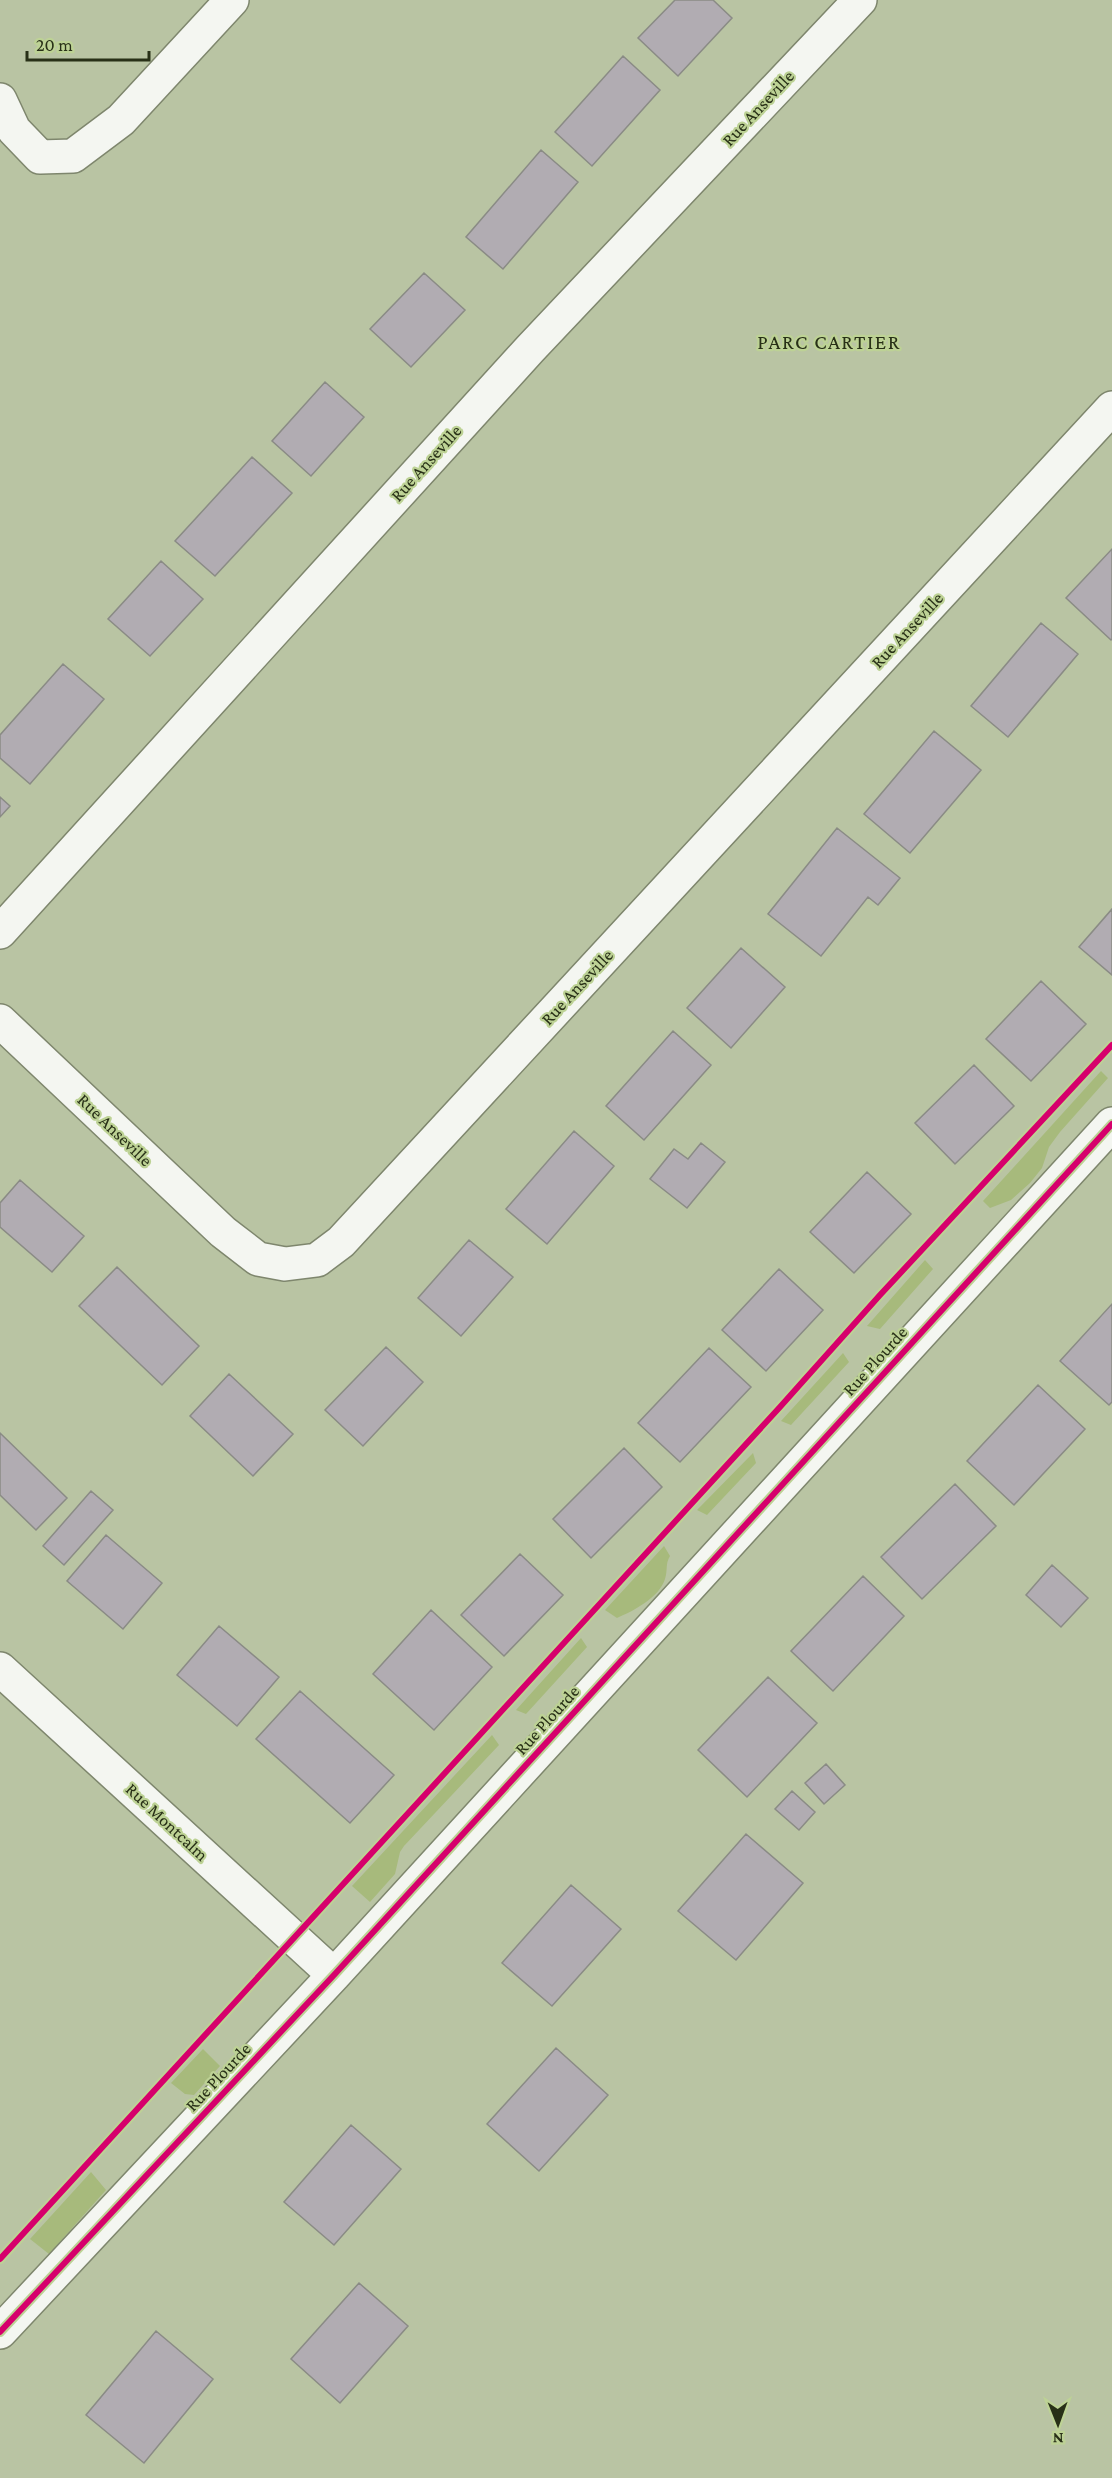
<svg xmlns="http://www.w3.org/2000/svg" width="1112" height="2478" viewBox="0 0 1112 2478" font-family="'Crimson Pro',serif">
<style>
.green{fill:#a7ba7c}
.building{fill:#b1acb2;stroke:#8a8b85;stroke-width:1.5}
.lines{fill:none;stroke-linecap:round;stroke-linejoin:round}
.minor-casing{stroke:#7e866d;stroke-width:36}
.minor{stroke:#f4f6f1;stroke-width:33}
.cycleway-casing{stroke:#bdd295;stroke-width:10}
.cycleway{stroke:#d6006c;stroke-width:6}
.labels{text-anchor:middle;stroke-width:4.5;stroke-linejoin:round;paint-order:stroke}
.street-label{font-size:18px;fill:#283017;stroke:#bdd295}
.quarter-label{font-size:21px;letter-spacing:1.5px;fill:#283017;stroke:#bdd295}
</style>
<rect width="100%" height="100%" fill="#b9c4a3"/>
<path class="green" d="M1101,1071L1108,1078L1060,1132L1049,1147L1042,1168L1030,1183L1011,1200L990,1208L983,1201Z
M925,1260L933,1269L880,1329L867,1326Z
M843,1353L849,1362L791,1425L781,1421Z
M753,1453L756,1463L707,1515L697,1510Z
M664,1546L670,1556C665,1564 668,1570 665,1579C659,1598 633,1611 617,1618L605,1610Z
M581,1638L587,1647L526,1714L516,1710Z
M492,1735L499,1745L404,1846L400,1852L395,1874L370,1902L352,1886Z
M203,2049L220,2066L194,2095L185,2094L171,2083Z
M91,2172L106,2190L49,2254L30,2239Z"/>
<path class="building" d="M675,0H713L732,18L678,76L638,38Z
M623,56L660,90L592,166L555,132Z
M541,150L578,182L503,269L466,237Z
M424,273L465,310L411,367L370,329Z
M325,382L364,417L311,476L272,441Z
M252,457L292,493L215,576L175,541Z
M1112,549V639L1111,640L1066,598Z
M161,561L203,599L150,656L108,619Z
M1041,623L1078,654L1008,737L971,706Z
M63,664L104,699L30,784L0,758V735Z
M934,731L981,770L910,853L864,814Z
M0,797L10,806L0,817Z
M837,828L900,878L878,905L868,897L821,956L768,914Z
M1112,909V975L1079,947Z
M741,948L785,987L731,1048L687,1008Z
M1041,981L1086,1024L1031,1081L986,1039Z
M673,1031L711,1065L644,1140L606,1106Z
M974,1065L1014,1106L955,1164L915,1123Z
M574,1131L614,1166L547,1244L506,1209Z
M701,1143L725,1162L687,1208L650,1179L674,1149L688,1159Z
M867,1172L911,1214L854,1273L810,1232Z
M20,1180L84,1236L52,1272L0,1227V1203Z
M469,1240L513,1277L461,1336L418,1298Z
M117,1267L199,1346L162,1385L79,1306Z
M779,1269L823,1310L766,1371L722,1330Z
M1112,1304V1402L1109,1405L1060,1361Z
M386,1347L423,1382L363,1446L325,1410Z
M709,1348L751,1387L680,1462L638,1423Z
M229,1374L293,1434L253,1476L190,1416Z
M1038,1385L1085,1429L1014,1505L967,1461Z
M0,1433L67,1498L36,1530L0,1495Z
M624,1448L662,1487L591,1558L553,1519Z
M955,1484L996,1526L922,1599L881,1557Z
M91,1491L113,1510L64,1565L43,1546Z
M106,1535L162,1583L123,1629L67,1581Z
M520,1554L563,1595L504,1656L461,1615Z
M1052,1565L1088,1598L1061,1627L1026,1595Z
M863,1576L904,1616L833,1691L791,1651Z
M431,1610L492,1667L434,1730L373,1674Z
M219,1626L279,1677L237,1726L177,1675Z
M768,1677L817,1723L747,1797L698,1750Z
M300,1691L394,1775L350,1823L256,1739Z
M826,1764L845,1785L824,1804L805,1783Z
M792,1791L815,1812L799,1830L775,1809Z
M746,1834L803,1883L736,1960L678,1911Z
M571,1885L621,1929L552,2006L502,1963Z
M556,2048L608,2095L539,2171L487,2124Z
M351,2125L401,2169L334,2245L284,2202Z
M359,2283L408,2326L340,2403L291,2359Z
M156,2331L213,2379L144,2463L86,2415Z"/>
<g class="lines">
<defs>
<path id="minor" d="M0,100L14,130L40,157L73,156L121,120L232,0
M0,932L530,349L860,0
M0,1021L223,1232L258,1259L285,1264L317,1260L341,1242L1112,408
M0,1669L334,1975
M0,2332L334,1975L1112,1124"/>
</defs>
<use href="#minor" class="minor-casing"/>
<use href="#minor" class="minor"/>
<defs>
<path id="cycleway" d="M0,2259L780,1407L880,1295L1112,1045
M0,2332L334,1975L1112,1124"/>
</defs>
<use href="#cycleway" class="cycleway-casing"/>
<use href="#cycleway" class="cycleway"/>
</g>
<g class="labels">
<g class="street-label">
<text transform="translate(758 108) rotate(-47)" y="6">Rue Anseville</text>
<text transform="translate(426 463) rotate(-48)" y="6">Rue Anseville</text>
<text transform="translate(907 630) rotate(-47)" y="6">Rue Anseville</text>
<text transform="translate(577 987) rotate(-47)" y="6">Rue Anseville</text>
<text transform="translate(115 1130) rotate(44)" y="6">Rue Anseville</text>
<text transform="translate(875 1361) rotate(-48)" y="6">Rue Plourde</text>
<text transform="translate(547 1720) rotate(-48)" y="6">Rue Plourde</text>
<text transform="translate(167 1822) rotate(43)" y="6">Rue Montcalm</text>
<text transform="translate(218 2077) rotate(-47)" y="6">Rue Plourde</text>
</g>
<g class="quarter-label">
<text x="829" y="349">PARC CARTIER</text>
</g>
</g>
<g transform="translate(1058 2424) rotate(179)" stroke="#bdd295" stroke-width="4.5" paint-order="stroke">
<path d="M0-4.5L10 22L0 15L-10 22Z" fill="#283017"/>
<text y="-9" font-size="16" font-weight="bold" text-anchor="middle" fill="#283017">N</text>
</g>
<path d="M27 51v9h122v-9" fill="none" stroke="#283017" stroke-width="3"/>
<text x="36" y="51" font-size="18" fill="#283017" stroke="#bdd295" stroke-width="4.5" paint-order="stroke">20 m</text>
</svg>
